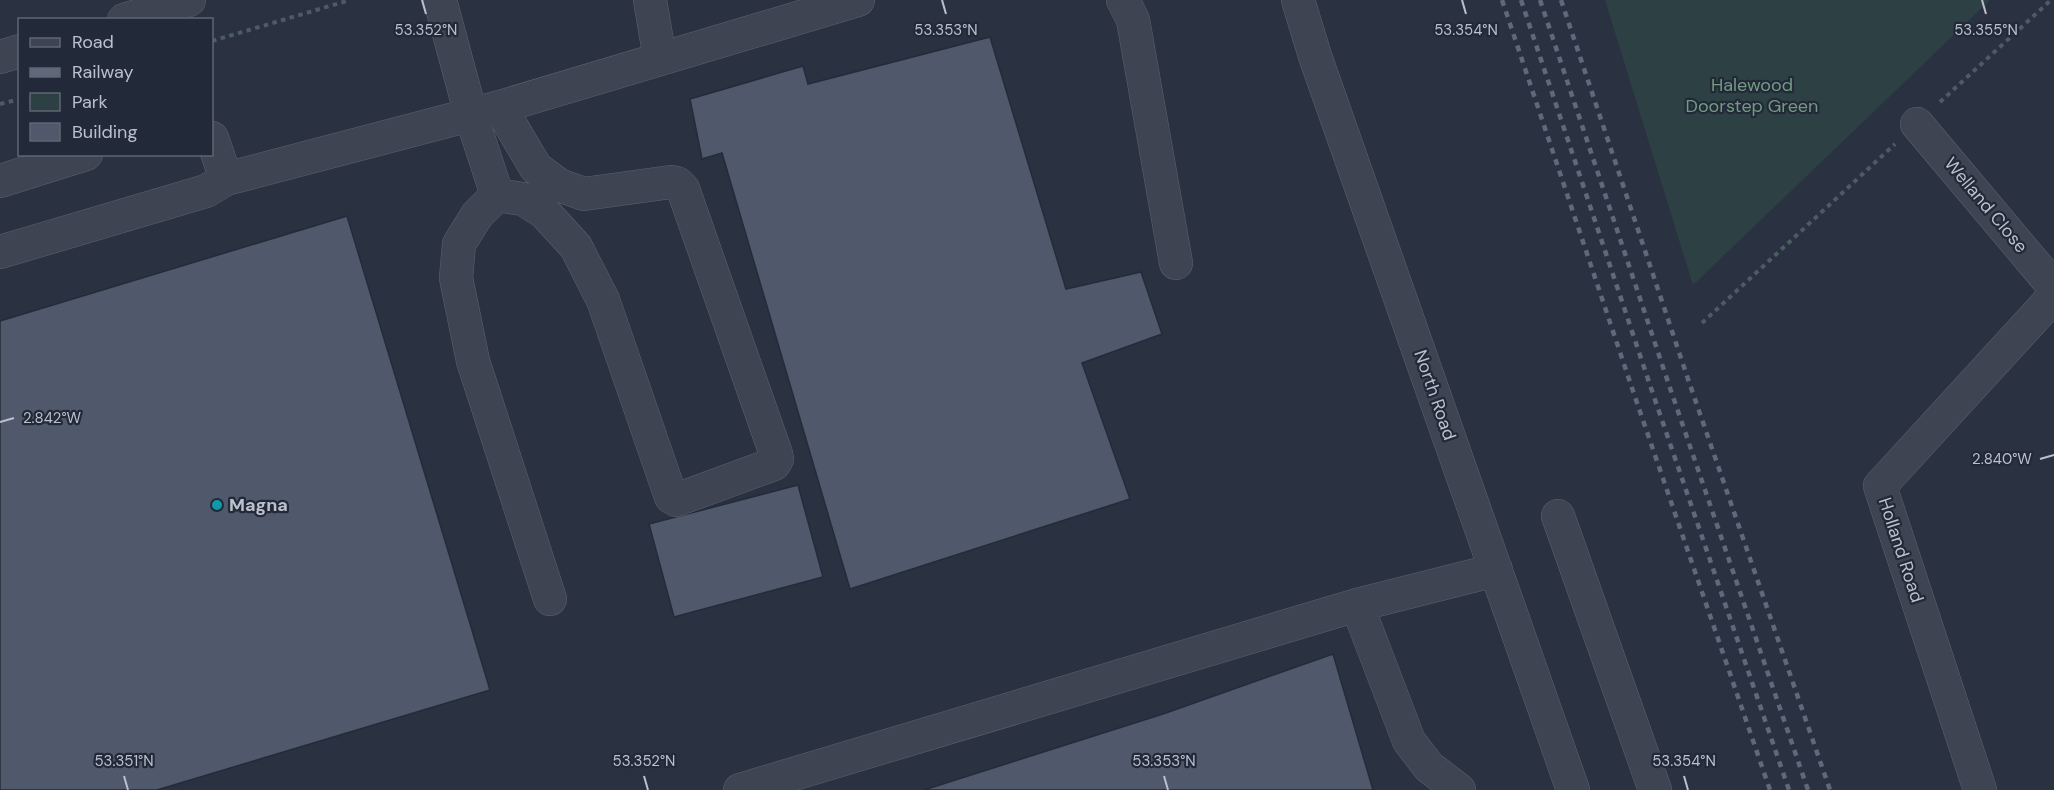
<svg xmlns="http://www.w3.org/2000/svg" width="2054" height="790" viewBox="0 0 2054 790" font-family="'DM Sans',sans-serif">
<style>
.green{fill:#2d4044}
.building{fill:#50586b;stroke:#242b39;stroke-width:1.5}
.lines{fill:none;stroke-linecap:round;stroke-linejoin:round}
.minor-casing{stroke:#5c626f;stroke-width:34}
.path{stroke:#4c5d62;stroke-width:4;stroke-dasharray:4.5 4.5;stroke-linecap:butt}
.minor{stroke:#3e4452;stroke-width:33}
.rail{stroke:#606879;stroke-width:4.5;stroke-dasharray:6 6;stroke-linecap:butt}
.ticks{fill:none;stroke:#bbc0cc;stroke-width:2}
.culture-dot{fill:#0f9aa8;stroke:#222938;stroke-width:2}
.labels{text-anchor:middle;stroke-width:4.5;stroke-linejoin:round;paint-order:stroke}
.park-label{font-size:18px;fill:#749b81;stroke:#222938}
.street-label{font-size:18px;fill:#bbc0cc;stroke:#222938}
.poi-label{font-size:18px;font-weight:bold;fill:#bbc0cc;stroke:#222938;text-anchor:start}
.ticks-label{font-size:15px;text-anchor:middle;fill:#bbc0cc;stroke:#222938;stroke-width:4.5;stroke-linejoin:round;paint-order:stroke}
</style>
<rect width="100%" height="100%" fill="#2a3242"/>
<path class="green" d="M1605,0H1990L1693,285Z"/>
<path class="building" d="M990,37L1066,289L1141,272L1162,334L1082,363L1130,499L850,589L722,153L702,159L690,99L803,66L808,84Z
M347,216L490,690L157,790H0V321Z
M798,485L823,577L674,617L649,524Z
M1333,654L1373,790H924L1163,714Z"/>
<g class="lines">
<defs>
<path id="minor" d="M440,0L471,115L497,195
M650,0L660,59
M1123,0L1133,20L1176,263
M1298,0L1315,56L1573,790
M124,20L189,0
M0,57L20,51
M1917,124L2054,287
M212,138L226,179
M0,181L86,154
M497,195L523,199L545,213L576,247L603,300L671,497L676,500L774,464L777,459L776,454L683,189L677,183L671,182L584,194L559,185L536,168L500,107
M497,195L477,215L459,244L456,278L473,361L550,599
M0,252L206,191L226,179L500,107L858,0
M1558,516L1655,790
M1357,605L1409,741L1429,767L1459,790
M740,790L1357,605L1496,570
M1980,790L1880,486L2054,296"/>
</defs>
<use href="#minor" class="minor-casing"/>
<path class="path" d="M212,41L350,0
M1940,102L2051,0
M0,104L20,99
M1702,323L1895,144"/>
<use href="#minor" class="minor"/>
<path class="rail" d="M1502,0L1635,397L1770,790
M1521,0L1652,391L1789,790
M1540,0L1669,385L1808,790
M1561,0L1688,379L1830,790"/>
</g>
<path class="ticks" d="M422,0L426,14M942,0L946,14M1462,0L1466,14M1982,0L1986,14M0,422L14,418M2040,459L2054,455M124,776L128,790M644,776L648,790M1164,776L1168,790M1684,776L1688,790"/>
<circle class="culture-dot" cx="217" cy="505" r="6"/>
<g class="labels">
<g class="park-label">
<text x="1752" y="91">Halewood<tspan x="1752" dy="21">Doorstep Green</tspan></text>
</g>
<g class="street-label">
<text transform="translate(1986 205) rotate(50)" y="6">Welland Close</text>
<text transform="translate(1435 395) rotate(71)" y="6">North Road</text>
<text transform="translate(1901 550) rotate(72)" y="6">Holland Road</text>
</g>
<g class="poi-label">
<text x="229" y="511">Magna</text>
</g>
</g>
<g class="ticks-label">
<text x="426" y="35">53.352°N</text>
<text x="946" y="35">53.353°N</text>
<text x="1466" y="35">53.354°N</text>
<text x="1986" y="35">53.355°N</text>
<text x="52" y="423">2.842°W</text>
<text x="2002" y="464">2.840°W</text>
<text x="124" y="766">53.351°N</text>
<text x="644" y="766">53.352°N</text>
<text x="1164" y="766">53.353°N</text>
<text x="1684" y="766">53.354°N</text>
</g>
<rect x="18" y="18" width="195" height="138" fill="#222938" stroke="#5f6573" stroke-width="1.5"/>
<rect x="30" y="38" width="30" height="9" fill="#3e4452" stroke="#5f6573" stroke-width="1.5"/>
<text x="72" y="48" font-size="18" fill="#bbc0cc">Road</text>
<rect x="30" y="68" width="30" height="9" fill="#606879" stroke="#5f6573" stroke-width="1.5"/>
<text x="72" y="78" font-size="18" fill="#bbc0cc">Railway</text>
<rect x="30" y="93" width="30" height="18" fill="#2d4044" stroke="#5f6573" stroke-width="1.5"/>
<text x="72" y="108" font-size="18" fill="#bbc0cc">Park</text>
<rect x="30" y="123" width="30" height="18" fill="#50586b" stroke="#5f6573" stroke-width="1.5"/>
<text x="72" y="138" font-size="18" fill="#bbc0cc">Building</text>
</svg>
